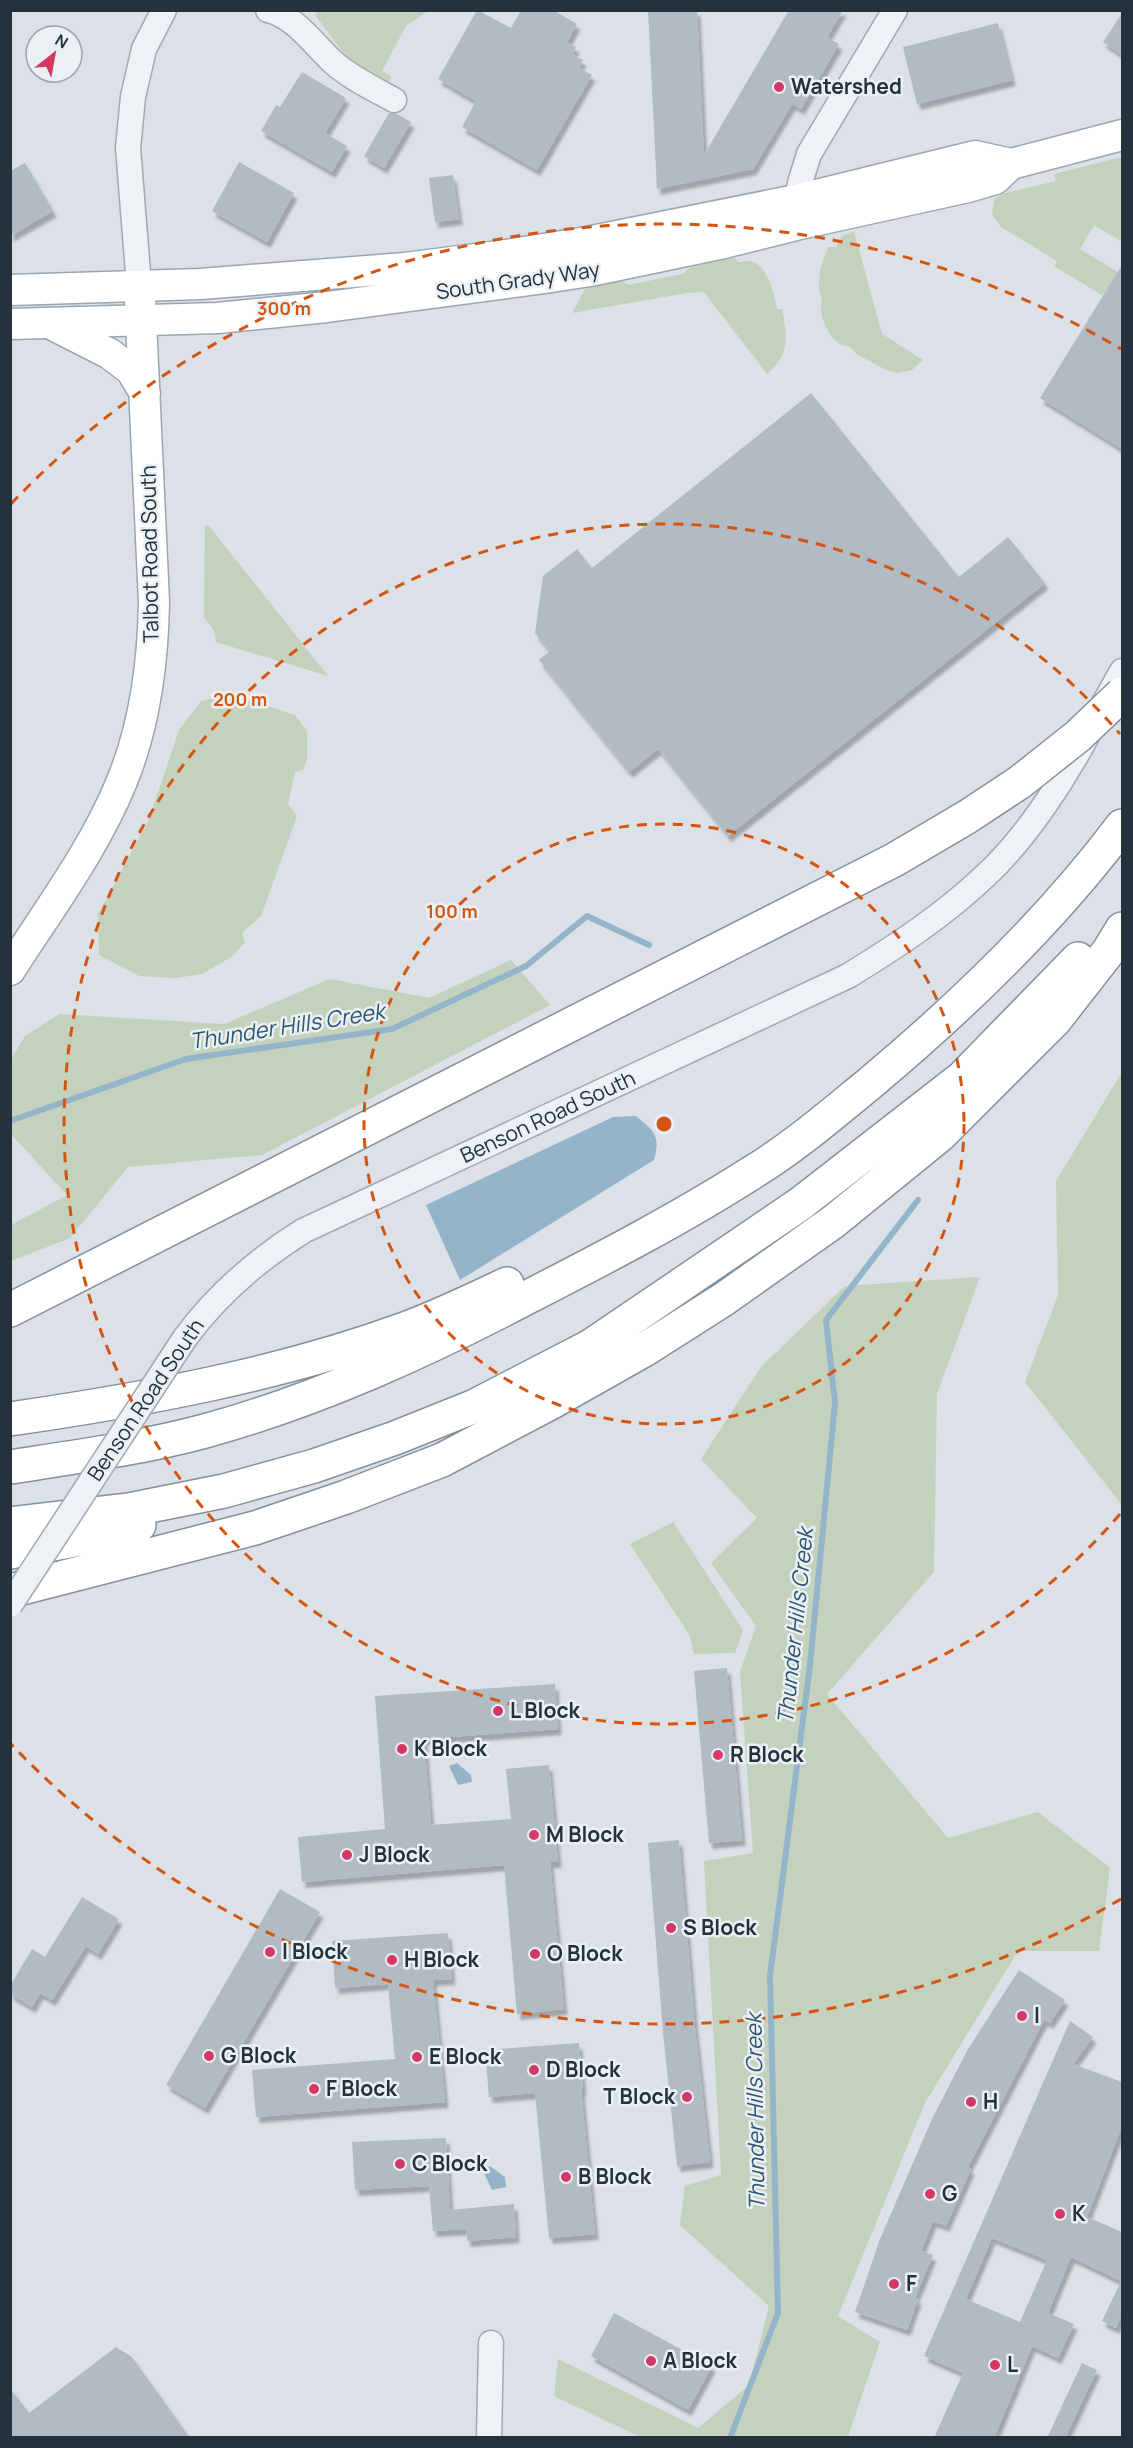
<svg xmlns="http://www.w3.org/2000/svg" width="1133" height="2448" viewBox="0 0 1133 2448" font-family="Manrope,sans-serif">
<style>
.green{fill:#c4d1bc}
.water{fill:#94b5c9}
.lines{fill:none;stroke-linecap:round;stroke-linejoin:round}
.stream{stroke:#94b5c9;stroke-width:6}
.building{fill:#b2bbc3;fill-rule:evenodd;filter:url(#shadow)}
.minor-casing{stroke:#a1a9b0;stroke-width:27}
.major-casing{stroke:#9aa7b3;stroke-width:33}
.highway-casing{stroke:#82919e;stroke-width:36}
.minor{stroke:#eef1f5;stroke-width:24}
.major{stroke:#fff;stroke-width:30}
.highway{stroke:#fff;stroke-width:33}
.minor-bridge-casing{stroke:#a1a9b0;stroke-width:27;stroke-linecap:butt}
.highway-bridge-casing{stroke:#82919e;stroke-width:36;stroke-linecap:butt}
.minor-bridge{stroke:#eef1f5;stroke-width:24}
.highway-bridge{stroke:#fff;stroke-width:33}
.ring{fill:none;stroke:#d45511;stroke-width:3;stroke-dasharray:10 8}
.poi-dot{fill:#d33964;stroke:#eaf0f4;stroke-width:2}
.labels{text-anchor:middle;stroke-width:5;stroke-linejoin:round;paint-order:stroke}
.poi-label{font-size:21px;font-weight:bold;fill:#25313d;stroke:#eaf0f4;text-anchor:start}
.street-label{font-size:21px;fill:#25313d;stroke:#eaf0f4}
.water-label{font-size:22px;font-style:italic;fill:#2d5572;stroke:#eaf0f4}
.centre{fill:#d45511;stroke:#eaf0f4;stroke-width:3}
.ring-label{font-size:18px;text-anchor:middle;font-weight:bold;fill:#d45511;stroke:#eaf0f4;stroke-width:5;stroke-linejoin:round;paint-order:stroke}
</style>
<defs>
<filter id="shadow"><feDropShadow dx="3.5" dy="6" stdDeviation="1.5" flood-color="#0004"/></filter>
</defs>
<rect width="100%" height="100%" fill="#dbe1e6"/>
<path class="green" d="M319,10L428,11L406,26L382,71L392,77L388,82L348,59L315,15Z
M1122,157V242L1094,225L1080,249L1118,272L1103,296L1054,266L1057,261L1001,227L992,215L994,200L1001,194L1056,181L1054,174Z
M854,231L882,334L923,360L912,370L898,373L886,370L857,354L850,347C831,347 817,315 822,300C815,282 821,264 828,247H836L842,236Z
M734,258L738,262C742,263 744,261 748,261C768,262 774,295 777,309H782C787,335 791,355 767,374L704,292L687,293L572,313L586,287L621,280L628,285L682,274L691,267Z
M205,525L210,527L328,676L216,642L214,630L204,617Z
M219,697L240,700L242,698L295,715L307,731V760L303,770L295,772L288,804L297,816L261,916L242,933L245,942L233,956L202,974L176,978L139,976L99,955L98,914L148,822L179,730L201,701Z
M511,960L550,1005L262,1155L128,1167L70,1238L11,1261V1225L67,1195L10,1133L11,1059L25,1036L59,1014L224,1024L330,979L429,998Z
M1122,1072V1505L1025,1382L1058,1295L1056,1181Z
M980,1277L937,1394L934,1572L827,1694L948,1838L1038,1812L1110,1868L1099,1951H1018L925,2103L838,2316L880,2342L848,2437H640L554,2396L558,2359L698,2428L749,2385L769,2306L680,2225L685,2186L721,2175L704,1861L753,1853L740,1672L756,1626L711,1563L757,1518L701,1459L761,1367L845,1286Z
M673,1522L743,1630L735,1653L694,1654L690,1636L630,1544Z"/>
<path class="water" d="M636,1116C654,1131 661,1136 654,1160L460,1280L426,1205L613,1117Z
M457,1763L471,1775L472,1782L458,1785L449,1766Z
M490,2166L505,2177L506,2187L492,2190L483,2171Z"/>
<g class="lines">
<path class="stream" d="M10,1121L186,1059L392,1029L526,966L587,916L649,945
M730,2438L778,2313L770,1976L810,1665L835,1403L826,1320L918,1200"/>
</g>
<path class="building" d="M477,10L511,28L521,10H553L577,24L567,42L576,47L572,54L583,60L579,68L592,75L537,170L462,127L476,101L438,79Z
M648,10H697L704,155L789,10H843L827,37L839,44L801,109L792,104L753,169L657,189Z
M1122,13V55L1103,42Z
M998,23L1012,80L917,104L903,47Z
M302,72L346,98L325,133L347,146L332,172L261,131L276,105L280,107Z
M389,113L397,114L411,122L384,168L364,156Z
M239,162L294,193L267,242L212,211Z
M25,163L53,211L10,236V171Z
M453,175L459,219L435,222L429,178Z
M1122,265V449L1040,398Z
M811,393L959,577L1008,537L1045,583L728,836L658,749L629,772L539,660L550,651L535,633L543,576L577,549L592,568Z
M727,1668L742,1840L709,1843L694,1671Z
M555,1684L558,1729L424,1739L431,1825L511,1819L506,1769L549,1765L558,1862H550L564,2009L517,2014L504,1865L302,1882L298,1837L385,1829L375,1696Z
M679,1840L695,2029L710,2162L677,2166L663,2032L648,1843Z
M280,1889L320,1912L205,2108L166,2085Z
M82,1897L119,1919L98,1954L86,1946L52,2000L40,1993L32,2007L10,1994V1986L32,1949L45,1957Z
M448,1933L452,1979L433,1980L445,2102L256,2117L252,2070L395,2059L388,1984L335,1988L332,1941Z
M1019,1970L1065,2000L1050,2023L1044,2020L968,2167L971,2169L946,2226L933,2221L921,2251L933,2255L915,2298L918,2299L907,2330L855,2312L880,2239L932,2119L968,2049Z
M1070,2021L1093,2037L1073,2064L1122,2082V2126L1087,2217L1122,2232V2314L1116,2328L1102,2321L1121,2281L1071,2257L1048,2313L1074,2324L1058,2358L1032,2346L994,2438H934L963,2373L924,2356ZM992,2238L1047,2260L1020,2322L966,2299Z
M579,2043L583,2090H581L595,2234L549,2238L535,2093L489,2097L485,2050Z
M446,2138L450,2210L514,2204L516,2237L467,2241L466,2229L433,2231L429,2186L355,2190L352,2142Z
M614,2313L712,2366L688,2410L591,2356Z
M116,2347L132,2357L190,2438H10V2388L29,2413Z
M1082,2363L1097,2370L1065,2438H1047Z"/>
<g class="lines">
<defs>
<path id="minor" d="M268,10C295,16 314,45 334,63C351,78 374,89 394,100
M794,216L800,183L809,154L895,10
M139,285L128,148L133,97L144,49L164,10
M1103,705L1122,671
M185,1338C218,1293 257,1260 303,1231L848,976C897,946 944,915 985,876C1024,840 1062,783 1087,736
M489,2438L491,2343"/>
<path id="major" d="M10,290L200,284L405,268L506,255L587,242L796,200L975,156L1011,164L1122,135
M10,324L218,318L327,307L545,278L590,271L724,243L800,224L968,187L995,179L1011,164
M53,325L110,354L131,370L145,393
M10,970C49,909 95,848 122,781C145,725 153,662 154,602L140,300"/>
<path id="highway" d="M10,1310L894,860L967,817L1020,782
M10,1419C142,1400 278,1375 402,1330C438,1317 473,1300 507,1284
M10,1467C75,1457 142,1448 205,1431C318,1400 425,1351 528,1297C604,1258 681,1218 753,1172C794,1147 831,1115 869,1084C961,1007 1050,922 1122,826
M10,1524L129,1510L224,1491L314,1466L395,1438L475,1406L591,1346L800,1204L962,1078L1078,959
M10,1552L80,1539L139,1525
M10,1591L255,1528L346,1497L442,1460L552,1402L644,1350L724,1299L833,1222L940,1135L1055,1020L1108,952L1122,929"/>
</defs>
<use href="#minor" class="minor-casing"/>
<use href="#major" class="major-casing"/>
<use href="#highway" class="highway-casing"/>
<use href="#minor" class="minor"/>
<use href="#major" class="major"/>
<use href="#highway" class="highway"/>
<defs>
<path id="minor-bridge" d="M10,1605L185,1338"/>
<path id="highway-bridge" d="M1020,782L1078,736L1122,694"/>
</defs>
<use href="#minor-bridge" class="minor-bridge-casing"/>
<use href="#highway-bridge" class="highway-bridge-casing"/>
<use href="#minor-bridge" class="minor-bridge"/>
<use href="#highway-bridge" class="highway-bridge"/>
</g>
<g class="ring">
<circle cx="664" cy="1124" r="300"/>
<path d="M1120 1514A600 600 0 1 1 1120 734"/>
<path d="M1121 1899A900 900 0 0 1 11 1744M11 504A900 900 0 0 1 1121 349"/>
</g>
<g class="poi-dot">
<circle cx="779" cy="87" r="6"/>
<circle cx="498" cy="1711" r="6"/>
<circle cx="402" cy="1749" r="6"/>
<circle cx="718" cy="1755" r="6"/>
<circle cx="534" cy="1835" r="6"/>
<circle cx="347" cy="1855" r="6"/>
<circle cx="671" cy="1928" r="6"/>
<circle cx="270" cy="1952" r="6"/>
<circle cx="535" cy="1954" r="6"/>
<circle cx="392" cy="1960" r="6"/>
<circle cx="1022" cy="2016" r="6"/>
<circle cx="209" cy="2056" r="6"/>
<circle cx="417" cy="2057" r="6"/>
<circle cx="534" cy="2070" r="6"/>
<circle cx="314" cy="2089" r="6"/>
<circle cx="687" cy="2097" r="6"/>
<circle cx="971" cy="2102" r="6"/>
<circle cx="400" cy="2164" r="6"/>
<circle cx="566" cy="2177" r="6"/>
<circle cx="930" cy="2194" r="6"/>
<circle cx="1060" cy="2214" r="6"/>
<circle cx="894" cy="2284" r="6"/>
<circle cx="651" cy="2361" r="6"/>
<circle cx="995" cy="2365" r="6"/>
</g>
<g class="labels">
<g class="poi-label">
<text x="791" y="94">Watershed</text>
<text x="510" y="1718">L Block</text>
<text x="414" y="1756">K Block</text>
<text x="730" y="1762">R Block</text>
<text x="546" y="1842">M Block</text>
<text x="359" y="1862">J Block</text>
<text x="683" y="1935">S Block</text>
<text x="282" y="1959">I Block</text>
<text x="547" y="1961">O Block</text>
<text x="404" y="1967">H Block</text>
<text x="1034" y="2023">I</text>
<text x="221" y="2063">G Block</text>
<text x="429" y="2064">E Block</text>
<text x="546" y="2077">D Block</text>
<text x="326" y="2096">F Block</text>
<text x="675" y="2104" text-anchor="end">T Block</text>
<text x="983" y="2109">H</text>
<text x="412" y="2171">C Block</text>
<text x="578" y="2184">B Block</text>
<text x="942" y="2201">G</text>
<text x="1072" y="2221">K</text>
<text x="906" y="2291">F</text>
<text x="663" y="2368">A Block</text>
<text x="1007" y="2372">L</text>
</g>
<g class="street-label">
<text transform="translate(518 281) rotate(-8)" y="7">South Grady Way</text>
<text transform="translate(150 554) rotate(-91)" y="7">Talbot Road South</text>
<text transform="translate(548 1117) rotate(-25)" y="7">Benson Road South</text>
<text transform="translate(146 1400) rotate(-56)" y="7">Benson Road South</text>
</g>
<g class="water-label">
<text transform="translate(287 1026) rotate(-9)" y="8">Thunder Hills Creek</text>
<text transform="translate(795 1626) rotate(-84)" y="8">Thunder Hills Creek</text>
<text transform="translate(755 2112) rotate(-91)" y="8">Thunder Hills Creek</text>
</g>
</g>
<circle cx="664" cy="1124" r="9" class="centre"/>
<g class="ring-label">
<text x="284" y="315">300 m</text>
<text x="240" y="706">200 m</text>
<text x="452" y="918">100 m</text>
</g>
<rect width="1133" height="2448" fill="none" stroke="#25313d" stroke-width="24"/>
<g transform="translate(54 54) rotate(31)"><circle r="28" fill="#eaf0f4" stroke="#9ba4ab" stroke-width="1.5"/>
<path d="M0-4.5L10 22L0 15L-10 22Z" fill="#d33964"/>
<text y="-9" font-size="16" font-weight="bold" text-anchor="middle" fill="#25313d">N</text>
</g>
</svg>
